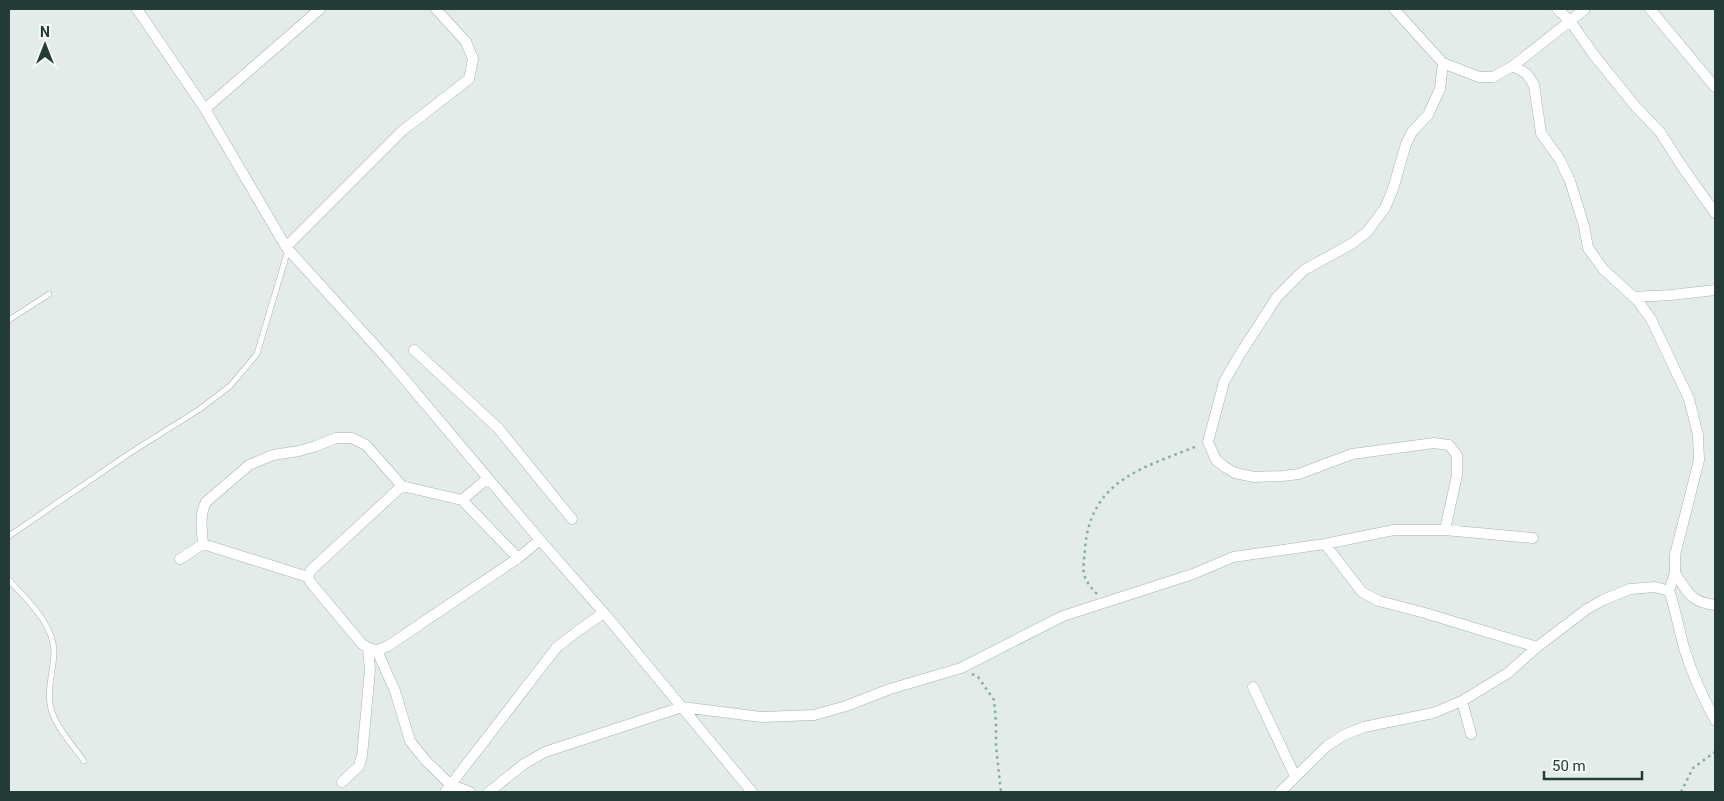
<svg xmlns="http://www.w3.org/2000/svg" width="1724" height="801" viewBox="0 0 1724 801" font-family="Roboto,sans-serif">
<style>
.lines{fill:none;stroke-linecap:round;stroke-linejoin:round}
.lane-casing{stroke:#a6b4b0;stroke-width:6}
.street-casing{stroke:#a6b4b0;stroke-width:11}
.path{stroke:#86ada3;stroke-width:2.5;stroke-dasharray:2.5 4;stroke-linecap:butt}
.lane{stroke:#fff;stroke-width:5}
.street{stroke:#fff;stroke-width:10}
</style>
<rect width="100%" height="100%" fill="#e3ece9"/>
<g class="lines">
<defs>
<path id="lane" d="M9,320L49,294
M9,536L130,453L200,409L230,386L257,354L288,250
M9,580C26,599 53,623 54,651C54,671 45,692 52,712C57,728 74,747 84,761"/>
<path id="street" d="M137,9L205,109L286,247L390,362L540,540L604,613L752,792
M1394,9L1443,63L1479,77H1493L1513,66L1585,9
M1557,9L1570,21L1594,55L1636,107L1660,132L1681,165L1715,213
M1650,9L1715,87
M1443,63L1440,89L1428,115L1412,132L1406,144L1393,189L1385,208L1367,232L1353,243L1304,270L1277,297L1240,354L1224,382L1208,442L1216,460L1225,467L1235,473L1254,477L1282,476L1299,474L1352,454L1434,443L1449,445L1457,455V475L1445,530
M1513,66L1527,74L1534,85L1541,133L1560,160L1570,181L1584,226L1588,248L1604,270L1638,301L1651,319L1689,399L1698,435L1699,460L1675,555V573L1669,591
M205,109L320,9
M286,247L402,131L469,79L473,59L466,42L436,9
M1633,297L1671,295L1715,290
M414,350L498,428L572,519
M488,478L462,500L402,486L311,570L308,577L311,583L362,644C374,651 375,652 388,646L518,558L540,540
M462,500L518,558
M1325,544L1362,592L1379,601L1425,613L1537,647
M180,559L203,544
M1675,573C1688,592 1690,602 1715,605
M308,577L203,544C202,529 199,516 206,502L249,465L273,455L299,451L316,446L336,438H352L366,445L402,486
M377,651L395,691L410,741L426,761L451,785L470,792
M1253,687L1295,776
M1462,701L1471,734
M342,782L359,766L362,756L370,670L368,648
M445,792L557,647L579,630L604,613
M489,792L524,764L545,752L682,707L761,717L814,715L846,706L890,689L961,668L1063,616L1193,574L1233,557L1325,544L1394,530H1445L1533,538
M1280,792L1327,746L1344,735L1364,727L1433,713L1462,701L1508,673L1537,647L1587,609L1603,600L1630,589L1655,587L1669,591C1676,610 1679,631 1685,651C1693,676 1703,698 1715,720"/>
</defs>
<use href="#lane" class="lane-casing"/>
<use href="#street" class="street-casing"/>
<path class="path" d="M1097,594C1080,576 1083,572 1085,549C1090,480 1143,468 1197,446
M972,674L978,677L994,700L996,722V746L1001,792
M1681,792L1693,768L1715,752"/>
<use href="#lane" class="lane"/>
<use href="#street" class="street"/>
</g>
<rect width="1724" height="801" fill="none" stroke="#243c37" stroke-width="20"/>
<g transform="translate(45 45)" stroke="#f4f9f6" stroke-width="4" paint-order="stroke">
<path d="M0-4L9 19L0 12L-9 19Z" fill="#243c37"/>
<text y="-8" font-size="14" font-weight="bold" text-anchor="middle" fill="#243c37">N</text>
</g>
<path d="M1544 771v8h98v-8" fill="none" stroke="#243c37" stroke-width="2.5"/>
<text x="1552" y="771" font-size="15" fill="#243c37" stroke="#f4f9f6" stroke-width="4" paint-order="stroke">50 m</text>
</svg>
